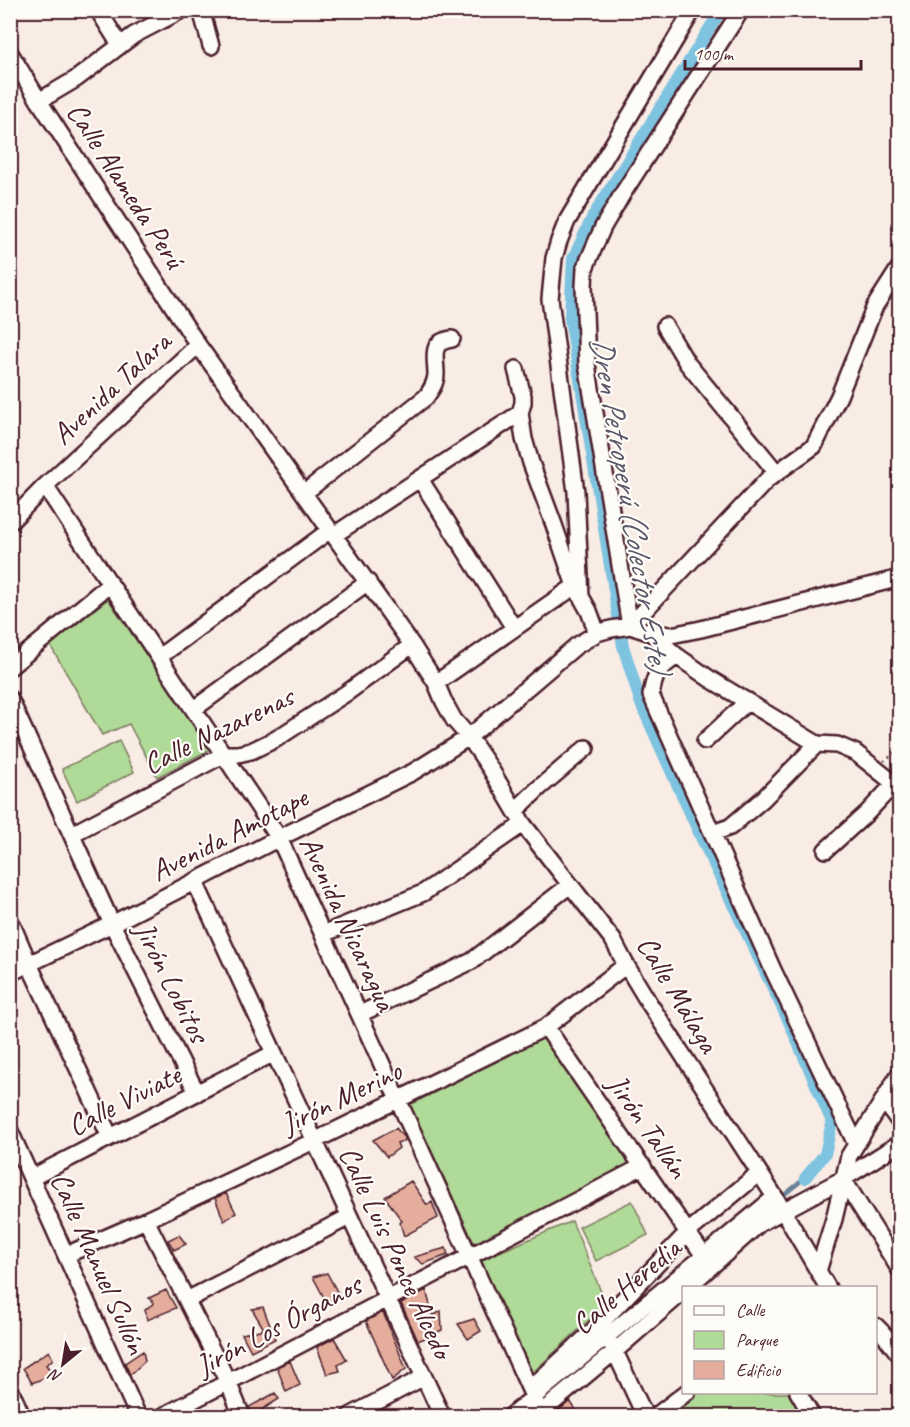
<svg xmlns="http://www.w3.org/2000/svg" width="910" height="1427" viewBox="0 0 910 1427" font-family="Caveat,sans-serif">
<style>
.green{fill:#b0da97;stroke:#7d7c61;stroke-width:1.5}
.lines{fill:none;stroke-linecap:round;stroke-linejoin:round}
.stream{stroke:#698197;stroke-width:4}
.canal{stroke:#7ec3df;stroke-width:12}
.building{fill:#e4ad9c;stroke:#4a1f2b;stroke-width:1.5}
.minor-casing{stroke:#4a1f2b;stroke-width:20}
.path{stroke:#4a1f2b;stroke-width:2;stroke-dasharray:1.5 4.5;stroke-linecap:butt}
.minor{stroke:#fdfcf7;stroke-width:15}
.labels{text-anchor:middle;stroke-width:4.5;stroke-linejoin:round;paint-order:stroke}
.street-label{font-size:30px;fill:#4a1f2b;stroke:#fdfcf7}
.water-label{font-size:32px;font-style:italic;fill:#5c586a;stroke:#fdfcf7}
</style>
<rect width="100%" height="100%" fill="#f8ece5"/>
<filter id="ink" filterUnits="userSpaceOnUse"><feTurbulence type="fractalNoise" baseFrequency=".0167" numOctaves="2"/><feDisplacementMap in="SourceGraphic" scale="12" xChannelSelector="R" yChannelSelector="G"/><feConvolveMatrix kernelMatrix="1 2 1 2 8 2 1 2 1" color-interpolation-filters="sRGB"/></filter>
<g filter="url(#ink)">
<path class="green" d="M108,599L211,749L157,777L129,724L102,735L50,645Z
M119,741L134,772L77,801L62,769Z
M542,1037L631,1164L475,1245L410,1105Z
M632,1201L648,1235L596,1261L579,1227Z
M572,1221L606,1304L530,1375L481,1260Z
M699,1393H788L802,1416H670Z"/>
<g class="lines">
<path class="stream" d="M779,1199L805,1178"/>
<path class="canal" d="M721,10L592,218L573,259L570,318L623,646L641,704L700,835L789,1022L832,1122L825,1154L805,1178"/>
</g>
<path class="building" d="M396,1128L406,1140L397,1143L399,1148L387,1157L373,1140Z
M411,1181L427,1205L432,1202L438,1218L404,1236L400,1223L402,1221L385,1197Z
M226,1193L236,1213L224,1221L215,1198Z
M179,1235L186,1244L174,1250L168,1240Z
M446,1248L448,1255L423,1264L414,1257Z
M327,1273L340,1297L327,1303L313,1277Z
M166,1290L176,1308L147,1320L145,1310L154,1303L149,1298Z
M426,1290L433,1316L441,1311L442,1330L418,1341L401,1303Z
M263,1307L275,1339L251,1351L242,1334L264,1329L252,1309Z
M383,1312L406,1369L392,1380L366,1321Z
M474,1319L481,1331L468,1339L458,1324Z
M334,1338L347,1360L338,1365L340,1371L327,1374L317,1347Z
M49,1351L53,1359L46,1365L54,1374L32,1383L23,1368Z
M143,1351L145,1361L130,1375L125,1363Z
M290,1361L300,1385L286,1392L277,1367Z
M275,1393L279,1399L252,1416L249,1407Z
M570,1401L580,1416H561L557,1412Z"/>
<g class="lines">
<defs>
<path id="minor" d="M98,10L120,45
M201,10L211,46
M10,53L39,101L198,345L412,645L436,683L444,702L454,720L469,737L490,768L523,824L613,940L626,965L649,1003L775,1197L828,1288
M39,101L76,79L134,35L182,10
M665,326L687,363L777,473
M516,369L523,396V403L520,413L524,439L531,463L554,525L575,586L589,611L597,633
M420,479L514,628
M45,486L279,838L542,1416
M304,493L426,397C431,390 436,383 436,374C436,357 429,342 452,339
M10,522L45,486L198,345
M334,535L520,413
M581,597L576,492L550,299L554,258L559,241L567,221L693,10
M630,626L587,364L584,286L585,268L603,227L623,193L741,10
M630,626L768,479L814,446L839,396L875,306L900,267
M651,633L671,635L701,629L900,578
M677,656C658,669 655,672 651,695L773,970L856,1144
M159,657L330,530
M10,667L110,584
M436,683L575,586
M10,699L112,924L197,1093
M194,709L368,582
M705,741L748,701
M516,810L539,788L586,748
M713,833L730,827L763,799L817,744
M72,834L225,754H238L251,751L276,739L348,692L412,645
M826,850L867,813L894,784
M195,882L442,1416
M10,920L29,964L110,1137
M323,934L423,893L523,824
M10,973L112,924L279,838L413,772L469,737L576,646L597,633L611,629L630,626L651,633L677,656L710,679L817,744L837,745L856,753L900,788
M360,1014L472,961L570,885
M546,1027L704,1256
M884,1100L900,1123
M10,1131L138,1416
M31,1178L274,1053
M843,1179L900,1270
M146,1220L228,1382L242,1416
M66,1255L146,1220L314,1141L546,1027L626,965
M818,1271L834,1219L849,1156L900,1073
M687,1288L760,1223L843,1179L900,1143
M187,1300L349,1217
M876,1326L881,1331L900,1355
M611,1343L645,1416
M534,1385L595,1329L688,1232L759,1173
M10,1389L22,1416
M798,1392L812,1416
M163,1416L643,1166
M350,1416L424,1377
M511,1416L775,1197
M537,1416L615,1351L684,1291
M656,1416L687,1392"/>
</defs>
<use href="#minor" class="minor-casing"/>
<path class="path" d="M884,761L900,749"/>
<use href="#minor" class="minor"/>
</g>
</g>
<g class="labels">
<g class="street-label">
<text transform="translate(126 185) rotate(57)" y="10">Calle Alameda Perú</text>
<text transform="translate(111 388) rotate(-43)" y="10">Avenida Talara</text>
<text transform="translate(218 730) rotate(-26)" y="10">Calle Nazarenas</text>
<text transform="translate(229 834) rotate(-27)" y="10">Avenida Amotape</text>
<text transform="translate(348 923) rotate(65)" y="10">Avenida Nicaragua</text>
<text transform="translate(172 982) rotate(63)" y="10">Jirón Lobitos</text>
<text transform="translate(678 994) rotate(59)" y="10">Calle Málaga</text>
<text transform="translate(341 1097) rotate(-26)" y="10">Jirón Merino</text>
<text transform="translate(124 1100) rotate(-27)" y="10">Calle Viviate</text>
<text transform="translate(648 1126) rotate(55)" y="10">Jirón Tallán</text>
<text transform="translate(396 1252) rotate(65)" y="10">Calle Luis Ponce Alcedo</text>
<text transform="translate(99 1263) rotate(66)" y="10">Calle Manuel Sullón</text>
<text transform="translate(626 1286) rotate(-40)" y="10">Calle Heredia</text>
<text transform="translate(278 1325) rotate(-28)" y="10">Jirón Los Órganos</text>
</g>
<g class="water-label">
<text transform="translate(631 504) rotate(80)" y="11">Dren Petroperú (Colector Este)</text>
</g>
</g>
<rect width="910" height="1427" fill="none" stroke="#fdfcf7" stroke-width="36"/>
<rect x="18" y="18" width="874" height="1391" fill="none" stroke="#4a1f2b" stroke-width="2" filter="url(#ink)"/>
<rect x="682" y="1286" width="195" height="108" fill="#fdfcf7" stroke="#b5a4a5" stroke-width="1.5"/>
<rect x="694" y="1306" width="30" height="9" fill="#fdfcf7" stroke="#b5a4a5" stroke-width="1.5"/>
<text x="736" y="1316" font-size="18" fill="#4a1f2b">Calle</text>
<rect x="694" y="1331" width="30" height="18" fill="#b0da97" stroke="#b5a4a5" stroke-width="1.5"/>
<text x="736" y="1346" font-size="18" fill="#4a1f2b">Parque</text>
<rect x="694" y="1361" width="30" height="18" fill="#e4ad9c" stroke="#b5a4a5" stroke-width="1.5"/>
<text x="736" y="1376" font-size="18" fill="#4a1f2b">Edificio</text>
<g transform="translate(63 1364) rotate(210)" stroke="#fdfcf7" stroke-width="4.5" paint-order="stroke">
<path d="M0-4.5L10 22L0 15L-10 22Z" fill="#4a1f2b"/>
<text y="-9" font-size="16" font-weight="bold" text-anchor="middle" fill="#4a1f2b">N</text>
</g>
<path d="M685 60v9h176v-9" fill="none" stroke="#4a1f2b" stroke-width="3"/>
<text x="694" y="60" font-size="18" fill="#4a1f2b" stroke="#fdfcf7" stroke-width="4.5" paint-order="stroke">100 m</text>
</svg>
